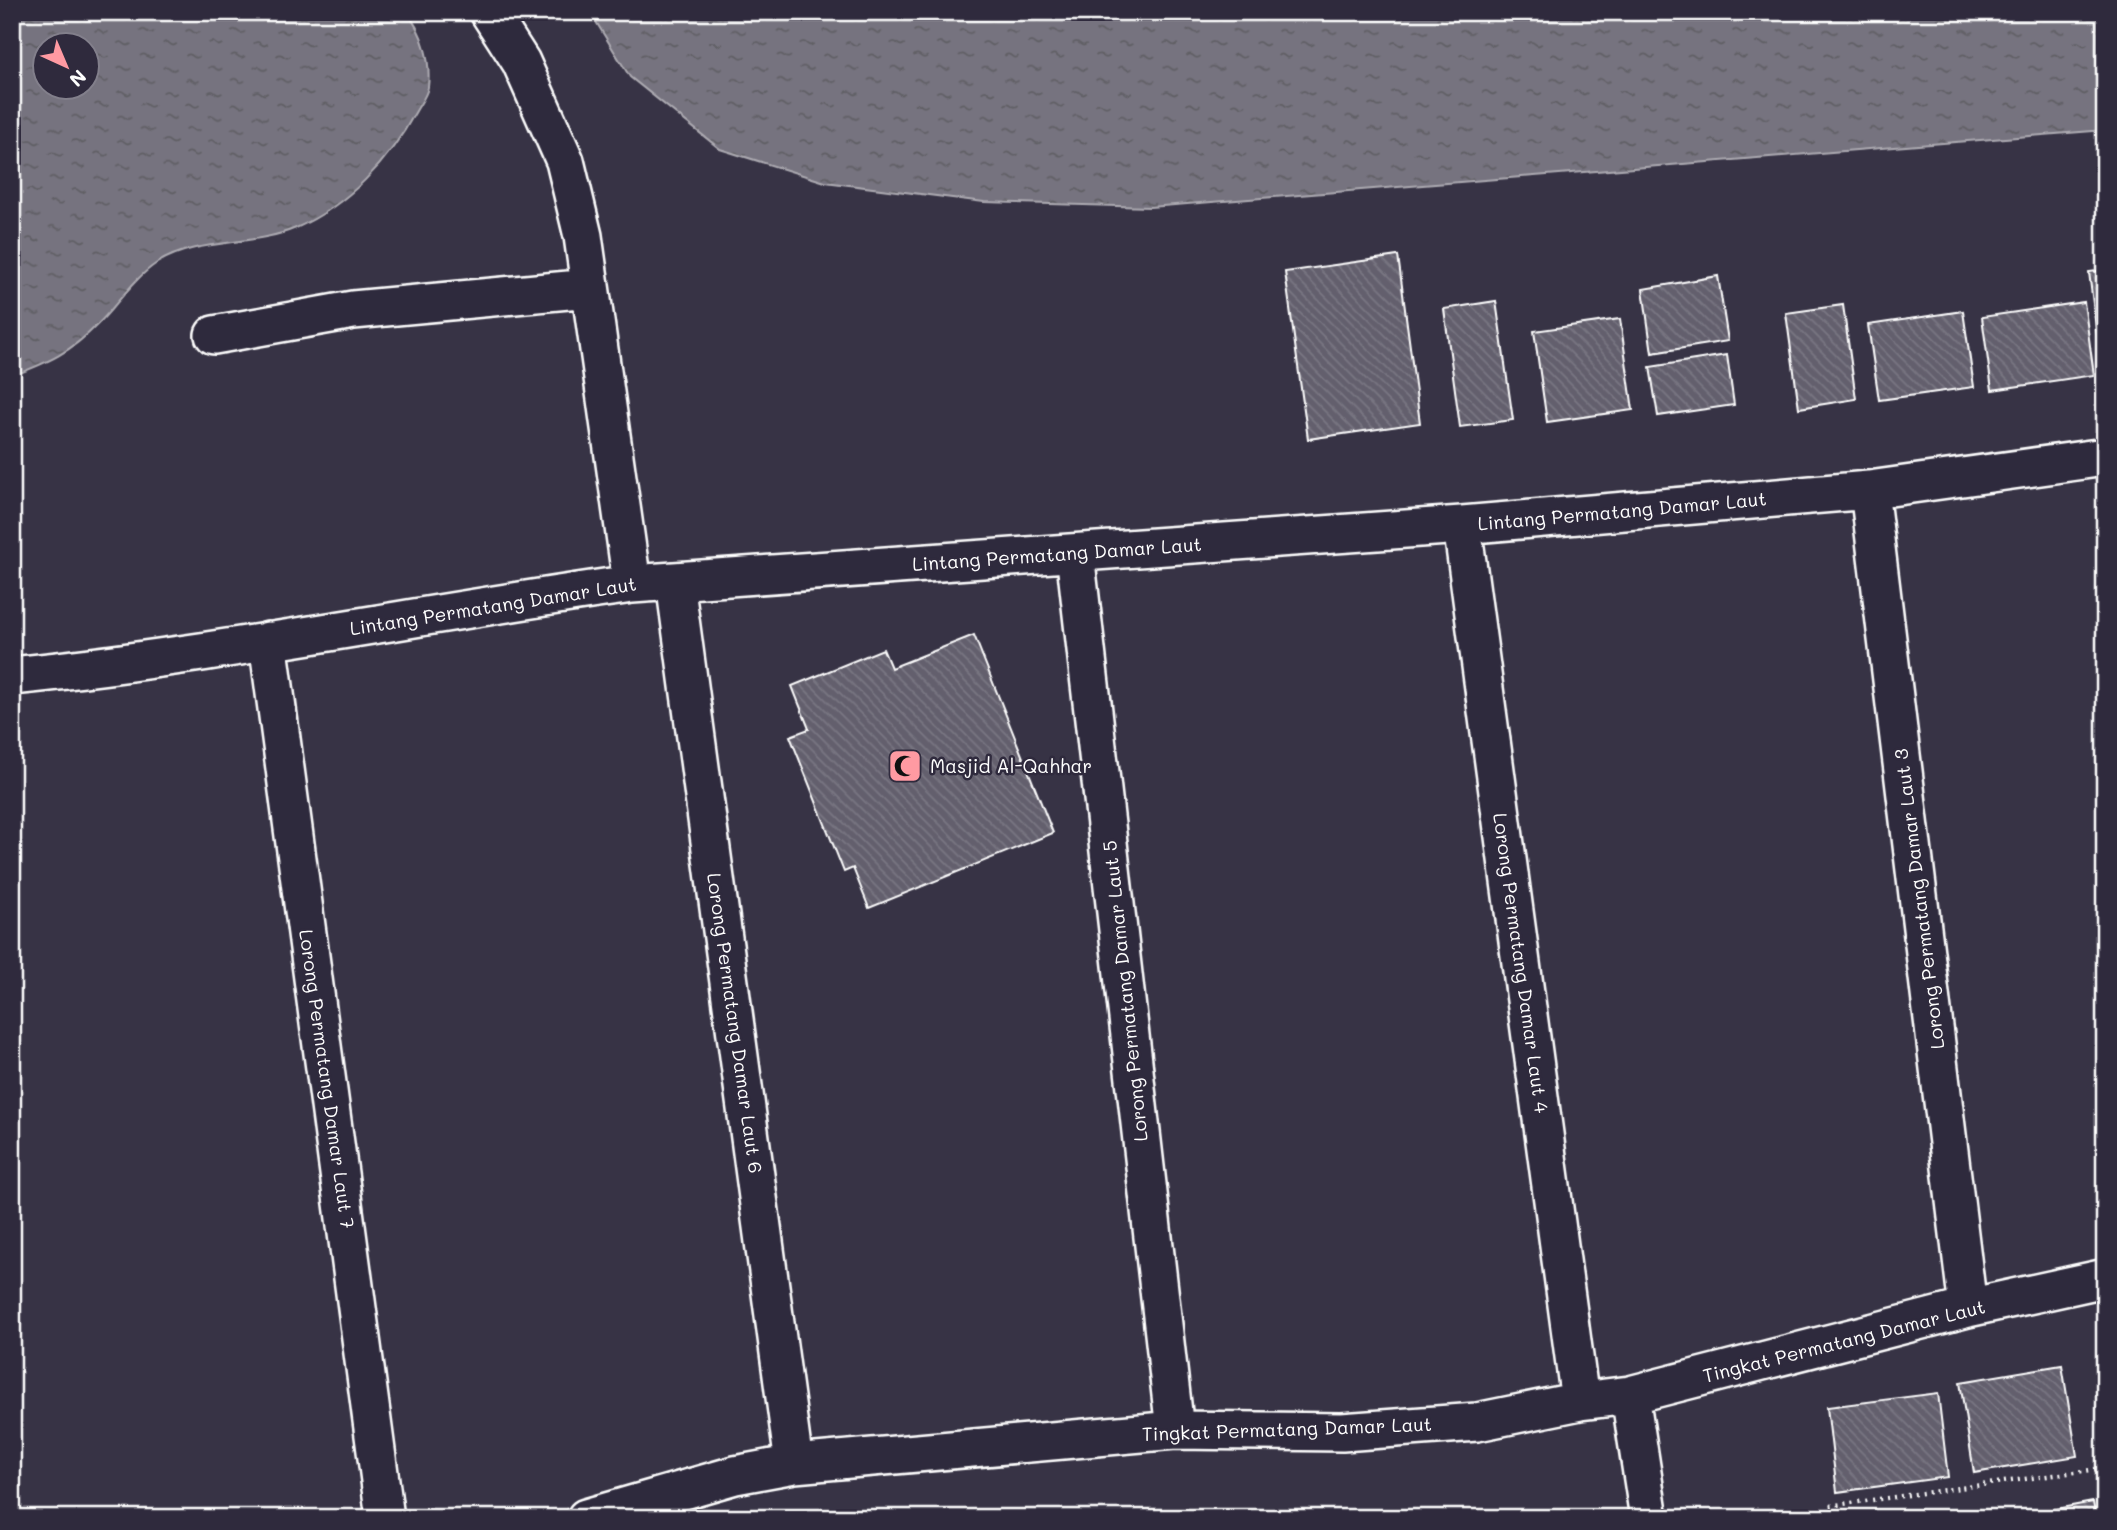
<svg xmlns="http://www.w3.org/2000/svg" width="2117" height="1530" viewBox="0 0 2117 1530" font-family="Mali,sans-serif">
<style>
.water{fill:url(#water-ripples);stroke:#adabb2;stroke-width:2;fill-rule:evenodd}
.building{fill:url(#building-back-hatch);stroke:#fff;stroke-width:2}
.lines{fill:none;stroke-linecap:round;stroke-linejoin:round}
.street-casing{stroke:#fff;stroke-width:42}
.path{stroke:#fff;stroke-width:4.5;stroke-dasharray:2 5;stroke-linecap:butt}
.street{stroke:#2f2a3d;stroke-width:37}
.labels{text-anchor:middle;stroke-width:5;stroke-linejoin:round;paint-order:stroke}
.street-label{font-size:19px;fill:#fff;stroke:#2f2a3d}
.poi-label{font-size:19px;fill:#fff;stroke:#2f2a3d;text-anchor:start}
</style>
<defs>
<pattern id="water-ripples" width="26" height="14" patternUnits="userSpaceOnUse" patternTransform="scale(1.75)"><rect width="26" height="14" fill="#76737f"/><path d="M2 4q2-2 4 0t4 0M15 11q2-2 4 0t4 0" fill="none" stroke="#5f5e63"/></pattern>
<pattern id="building-back-hatch" width="6" height="6" patternUnits="userSpaceOnUse" patternTransform="scale(1.75)"><rect width="6" height="6" fill="#635f6d"/><path d="M-1 5l2 2M0 0l6 6M5-1l2 2" fill="none" stroke="#7a7783"/></pattern>
</defs>
<rect width="100%" height="100%" fill="#373345"/>
<filter id="ink" filterUnits="userSpaceOnUse"><feTurbulence type="fractalNoise" baseFrequency=".0143" numOctaves="2"/><feDisplacementMap in="SourceGraphic" scale="14" xChannelSelector="R" yChannelSelector="G"/><feConvolveMatrix kernelMatrix="1 2 1 2 8 2 1 2 1" color-interpolation-filters="sRGB"/></filter>
<g filter="url(#ink)">
<path class="water" d="M12,12H406C423,31 431,62 428,87C427,95 420,104 416,111C389,161 348,205 296,228C252,247 199,237 157,263C134,278 117,305 98,324C70,353 49,362 12,376ZM46,46H88V88H46Z
M590,12H2105V130L1150,207L984,202L825,182L720,149L630,77Z"/>
<path class="building" d="M1398,256L1420,423L1308,439L1285,272Z
M2105,270V350L2099,351L2089,272Z
M1718,276L1728,341L1652,353L1643,289Z
M1496,301L1513,420L1460,427L1444,309Z
M2084,302L2094,375L1992,390L1982,317Z
M1843,305L1856,399L1799,408L1786,313Z
M1963,311L1974,387L1879,400L1868,325Z
M1620,319L1633,410L1547,422L1534,331Z
M1727,355L1734,405L1658,416L1650,367Z
M974,635L1053,833L869,908L853,868L844,872L790,736L809,729L792,686L883,649L891,668Z
M2062,1365L2077,1456L1974,1473L1960,1382Z
M1938,1393L1948,1477L1837,1492L1827,1407Z
M2093,1502L2096,1518H2008Z"/>
<g class="lines">
<defs>
<path id="street" d="M489,12L521,62L565,161L583,236L632,584
M214,335L353,310L590,288
M1869,490L1968,1308
M1462,525L1580,1401
M1075,553L1175,1430
M675,582L794,1464
M268,641L385,1518
M12,676C220,655 426,613 632,584L1462,525L1869,490L2105,457
M1630,1395L1649,1518
M586,1518L735,1475L794,1464L1175,1430L1342,1432L1477,1422L1580,1401L1630,1395L1968,1308L2105,1278"/>
</defs>
<use href="#street" class="street-casing"/>
<path class="path" d="M1832,1518L1829,1506L2105,1468"/>
<use href="#street" class="street"/>
</g>
</g>
<defs>
<symbol id="mosque-square" viewBox="-11 -11 22 22"><rect x="-9" y="-9" width="18" height="18" rx="4" fill="#ff9aa2" stroke="#2f2a3d"/><path d="M3.5-4.9A6 6 0 1 0 3.5 4.9A5 5 0 1 1 3.5-4.9Z" fill="#111"/></symbol>
</defs>
<g fill-rule="evenodd">
<use href="#mosque-square" x="886" y="747" width="38" height="38"/>
</g>
<g class="labels">
<g class="street-label">
<text transform="translate(1622 511) rotate(-5)" y="7">Lintang Permatang Damar Laut</text>
<text transform="translate(1057 554) rotate(-4)" y="7">Lintang Permatang Damar Laut</text>
<text transform="translate(493 606) rotate(-9)" y="7">Lintang Permatang Damar Laut</text>
<text transform="translate(1919 899) rotate(-97)" y="7">Lorong Permatang Damar Laut 3</text>
<text transform="translate(1521 963) rotate(82)" y="7">Lorong Permatang Damar Laut 4</text>
<text transform="translate(1125 991) rotate(-96)" y="7">Lorong Permatang Damar Laut 5</text>
<text transform="translate(735 1023) rotate(82)" y="7">Lorong Permatang Damar Laut 6</text>
<text transform="translate(327 1079) rotate(82)" y="7">Lorong Permatang Damar Laut 7</text>
<text transform="translate(1844 1341) rotate(-14)" y="7">Tingkat Permatang Damar Laut</text>
<text transform="translate(1287 1429) rotate(-2)" y="7">Tingkat Permatang Damar Laut</text>
</g>
<g class="poi-label">
<text x="930" y="773">Masjid Al-Qahhar</text>
</g>
</g>
<rect width="2117" height="1530" fill="none" stroke="#2f2a3d" stroke-width="42"/>
<rect x="21" y="21" width="2075" height="1488" fill="none" stroke="#fff" stroke-width="2.5" filter="url(#ink)"/>
<g transform="translate(66 66) rotate(136)"><circle r="33" fill="#2f2a3d" stroke="#827f8b" stroke-width="2"/>
<path d="M0-5L12 26L0 18L-12 26Z" fill="#ff9aa2"/>
<text y="-10" font-size="19" font-weight="bold" text-anchor="middle" fill="#ffffff">N</text>
</g>
</svg>
